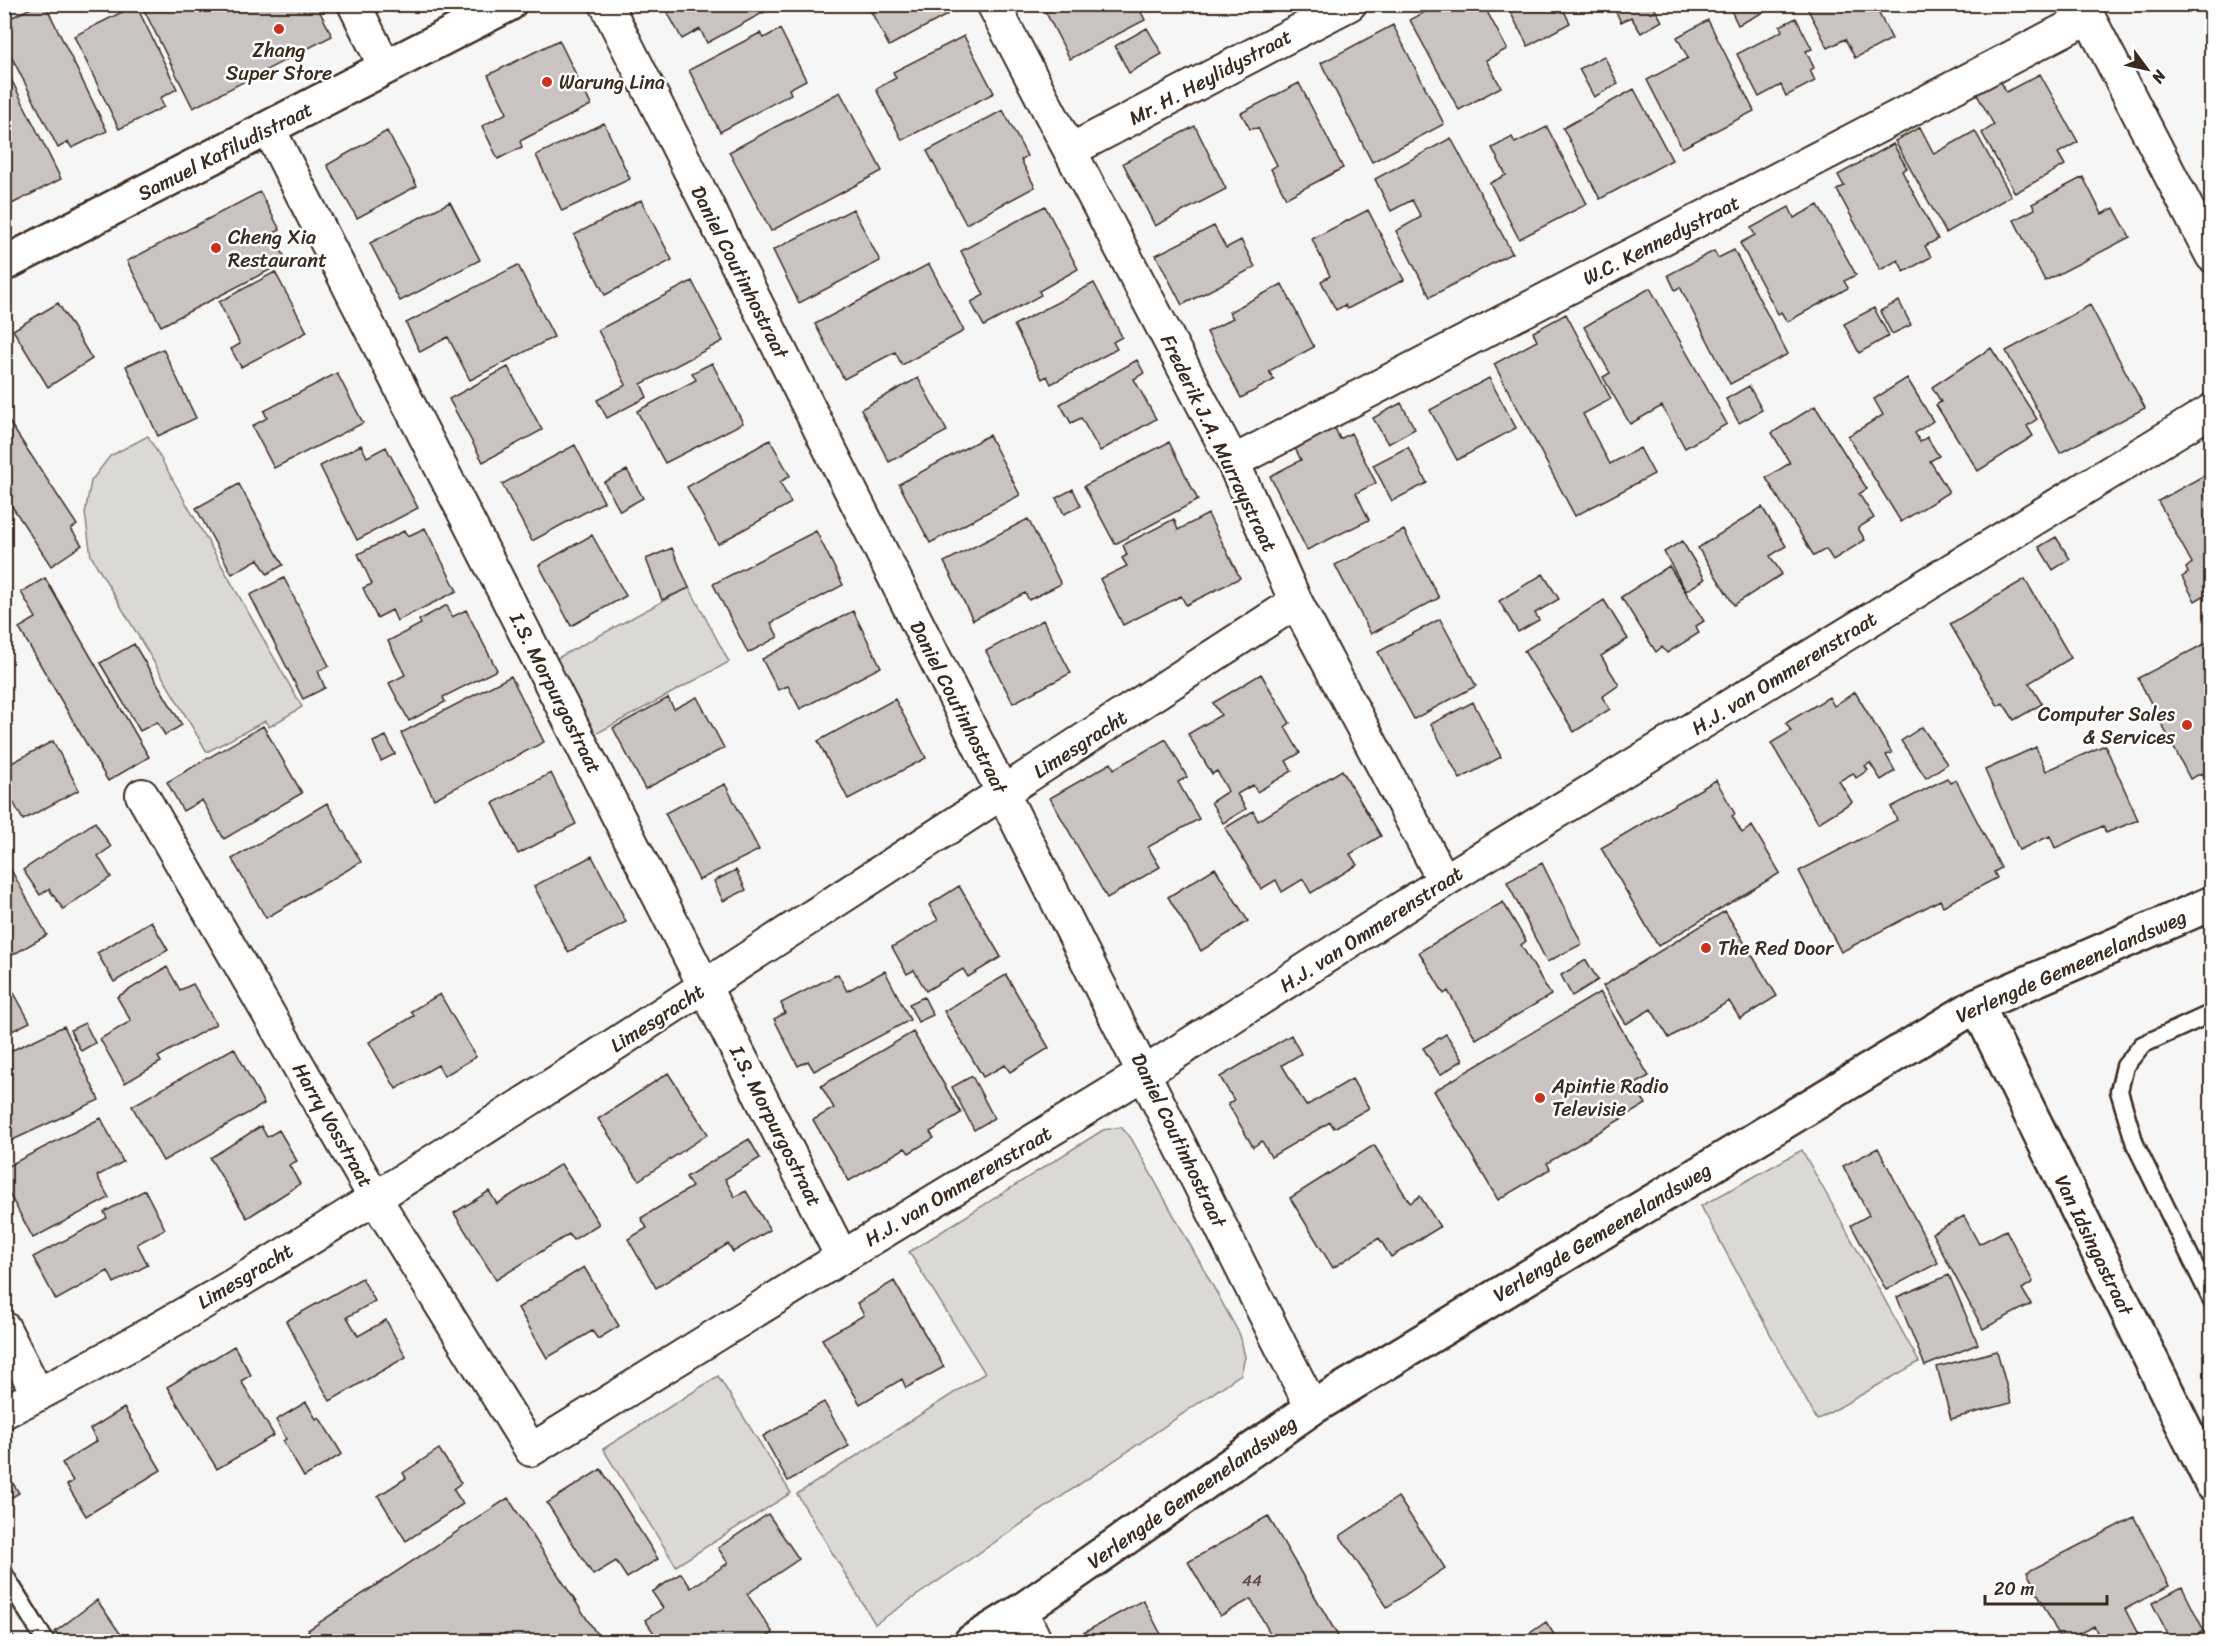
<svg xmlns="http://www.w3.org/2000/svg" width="2216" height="1646" viewBox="0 0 2216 1646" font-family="Sriracha,sans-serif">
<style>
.green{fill:#dbd9d6;stroke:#8b827a;stroke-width:1.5}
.building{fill:#c9c3c1;stroke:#3b2a1e;stroke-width:1.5}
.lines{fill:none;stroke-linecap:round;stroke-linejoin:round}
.service-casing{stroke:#3b2a1e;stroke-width:21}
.minor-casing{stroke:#3b2a1e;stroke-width:36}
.tertiary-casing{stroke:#3b2a1e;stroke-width:38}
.secondary-casing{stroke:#3b2a1e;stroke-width:38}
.service{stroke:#fff;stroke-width:16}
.minor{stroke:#fff;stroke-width:32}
.tertiary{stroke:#fff;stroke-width:33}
.secondary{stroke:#fff;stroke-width:33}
.poi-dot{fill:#c8321e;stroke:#fff;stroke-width:2}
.labels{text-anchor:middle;stroke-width:5;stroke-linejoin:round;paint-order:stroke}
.number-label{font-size:16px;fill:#5e5047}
.poi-label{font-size:20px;fill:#3b2a1e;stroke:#fff;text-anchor:start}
.street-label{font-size:20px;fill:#3b2a1e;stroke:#fff}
</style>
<rect width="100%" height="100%" fill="#f7f6f6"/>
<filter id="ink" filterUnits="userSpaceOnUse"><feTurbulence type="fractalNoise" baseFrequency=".0167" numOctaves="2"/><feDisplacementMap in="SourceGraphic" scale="12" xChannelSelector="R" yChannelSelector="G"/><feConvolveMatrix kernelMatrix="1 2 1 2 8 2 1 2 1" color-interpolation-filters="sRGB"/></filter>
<g filter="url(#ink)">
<path class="green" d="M148,436L302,707L269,727L265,721L207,752L91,556L85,513L91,481L110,456Z
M689,587L729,662L592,736L552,661Z
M1121,1127L1131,1138L1240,1335L1245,1357L1241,1374L875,1624L797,1494L985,1373L909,1252L1103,1130Z
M1802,1150L1919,1362L1817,1420L1701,1206Z
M718,1376L791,1493L676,1566L603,1449Z"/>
<path class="building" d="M39,4H45L107,131L72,148L68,142L58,148L4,42V21Z
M141,4H316L332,36L193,108Z
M663,4H779L707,43L700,29L682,39Z
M867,4H941L947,15L889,46Z
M1052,4H1137L1145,20L1070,59L1044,9Z
M1439,4H1483L1507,49L1486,60L1501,87L1459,110L1410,20Z
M1506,4H1572L1563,9L1570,23L1528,46Z
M1612,4H1656L1653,6L1662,21L1641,33L1631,17L1621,22Z
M1728,4H1763L1766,11L1738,25Z
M1805,4H1874L1892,39L1855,58L1845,39L1828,48Z
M136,5L177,89L160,98L164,107L119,129L74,36Z
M1796,18L1812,49L1806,51L1814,68L1810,70L1815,81L1786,96L1781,85L1759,97L1737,54L1782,31L1780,26Z
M1708,20L1754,111L1682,148L1647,80L1688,58L1677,37Z
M1393,25L1444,124L1372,162L1321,63Z
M1147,28L1162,54L1129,73L1115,46Z
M780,29L806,80L789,89L791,94L720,132L689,70L760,33L764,38Z
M964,36L994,93L902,140L876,89L896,78L893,72Z
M559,40L591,105L520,141L522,147L498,159L482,126L507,113L488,75Z
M1604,56L1618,84L1594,97L1579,69Z
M4,65L61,179L4,208Z
M2040,74L2078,142L2058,153L2065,165L2015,193L1982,133L1994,125L1975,91L1999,78L2006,92Z
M1299,83L1343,168L1286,198L1271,169L1277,165L1258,128L1250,129L1241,113Z
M1634,89L1672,160L1600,199L1563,128Z
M840,92L882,171L771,231L729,152Z
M1003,110L1027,156L1021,160L1035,187L966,224L927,151Z
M604,123L630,179L562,211L536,155Z
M1195,126L1226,189L1155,226L1123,163Z
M1547,127L1587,204L1519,239L1490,183L1506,175L1492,148L1512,137L1515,143Z
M1920,127L1934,154L1975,131L2011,196L1946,233L1895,141Z
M387,131L417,186L357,218L327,165Z
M1451,138L1512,253L1430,297L1396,231L1421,217L1412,200L1391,211L1375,179Z
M1893,144L1907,168L1902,171L1938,239L1925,246L1931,257L1904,272L1898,260L1880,270L1837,190L1844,186L1838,175Z
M2083,177L2102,214L2114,208L2130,237L2045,281L2014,220L2035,209L2032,204Z
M260,192L280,230L272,234L287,261L161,326L127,261Z
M641,200L672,260L605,295L574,235Z
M450,202L480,260L400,301L370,243Z
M1818,205L1856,275L1844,281L1848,288L1787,322L1781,312L1778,314L1740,243L1755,235L1751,228L1789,207L1794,218Z
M1045,206L1078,269L1039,291L1041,295L984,326L971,302L984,295L961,251Z
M853,209L880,261L799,303L773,250Z
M1368,210L1404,280L1347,309L1345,305L1336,310L1321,281L1330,276L1312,239Z
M1214,226L1226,248L1241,240L1255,267L1182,305L1156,255Z
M1734,250L1788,354L1730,384L1680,287L1675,290L1668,275L1714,251L1718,258Z
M929,264L964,331L902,365L895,352L844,379L815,324Z
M518,265L554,337L470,380L448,337L420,352L406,323Z
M275,272L307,332L241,367L231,349L240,344L219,302Z
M692,281L723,341L641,384L647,397L607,418L597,400L626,385L598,330Z
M1094,283L1122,337L1113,342L1117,349L1051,384L1047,376L1042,379L1014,325Z
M1282,284L1314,347L1269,371L1274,380L1241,398L1207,332L1233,318L1229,312Z
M1650,288L1727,424L1685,448L1662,406L1630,424L1603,377L1610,373L1584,327Z
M1899,301L1911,325L1892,334L1880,311Z
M58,303L92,359L48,387L13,330Z
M2090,305L2145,408L2060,453L2006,351Z
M1874,308L1889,336L1859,353L1844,324Z
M1566,314L1611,399L1583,414L1610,464L1640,448L1654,474L1575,516L1494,364L1537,341L1533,332Z
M1991,348L2037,419L2027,426L2033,436L1978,471L1936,405L1941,402L1932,387Z
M163,349L196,418L158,436L126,366Z
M1137,360L1144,373L1134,379L1156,419L1100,451L1081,418L1071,423L1060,404Z
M712,363L743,423L665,463L637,411L696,380L692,373Z
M508,367L542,430L483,462L449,399Z
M337,373L363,423L274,468L252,426L267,418L264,411Z
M918,378L947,431L889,462L861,409Z
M1489,378L1516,428L1457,460L1430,410Z
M1907,378L1933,421L1915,433L1920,442L1927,437L1939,456L1930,461L1949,492L1901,522L1848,436L1883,415L1874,399Z
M1749,386L1762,410L1739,423L1726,399Z
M1401,403L1415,429L1388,444L1373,418Z
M1815,406L1867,489L1859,494L1874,518L1858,528L1865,540L1833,560L1826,549L1814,556L1766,478L1790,463L1772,433Z
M4,414L77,525L71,529L82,545L51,566L4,494Z
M1333,424L1340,439L1351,433L1376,483L1356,493L1369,520L1307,550L1270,476L1301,460L1293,444Z
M989,435L1020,495L930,543L899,484Z
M770,440L790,476L780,482L791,503L718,544L687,487Z
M1169,442L1198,500L1115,544L1084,486Z
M361,445L367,457L386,447L418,508L357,540L320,466Z
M575,445L604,502L532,541L502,484Z
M1408,447L1427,483L1392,501L1373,465Z
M627,470L643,498L620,511L604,482Z
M2212,471V591L2195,601L2182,577L2188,573L2186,568L2192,563L2158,501Z
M239,484L283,565L267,574L258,559L232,574L196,508Z
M1073,489L1081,506L1064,514L1056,498Z
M1762,507L1786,546L1770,556L1782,574L1734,605L1698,548Z
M1208,514L1240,578L1186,605L1181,596L1123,625L1100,579L1127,566L1122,558L1127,555L1123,545L1174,519L1178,530Z
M1028,519L1061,584L1029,600L1025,593L973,620L944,562Z
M425,528L457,591L397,621L392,610L377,618L363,588L372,584L358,554L404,531L408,536Z
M1404,530L1439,598L1371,634L1335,565Z
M816,531L843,585L771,623L778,637L748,653L713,584Z
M592,535L626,596L571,626L539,565Z
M2056,537L2070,559L2053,570L2039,547Z
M1682,541L1705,579L1686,591L1664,552Z
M672,548L689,588L662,600L646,559Z
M1669,566L1704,621L1696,626L1699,633L1667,653L1662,647L1656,652L1621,597Z
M1543,574L1559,599L1535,613L1539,620L1518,632L1499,601Z
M45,578L149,757L108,781L19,628L36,618L21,592Z
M284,578L329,666L318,671L325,688L303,699L250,595Z
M2025,579L2071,658L2029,683L2042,704L2014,720L2003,703L1998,706L1950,624Z
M1604,600L1628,639L1601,656L1619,685L1602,697L1610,709L1574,732L1524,651Z
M447,605L452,617L466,610L497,670L443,697L445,702L409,721L389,683L405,675L388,641L421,624L419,620Z
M853,611L881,667L800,709L788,686L778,690L762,659Z
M1440,619L1476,686L1414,719L1378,652Z
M1043,620L1071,673L1013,703L986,651Z
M2212,640V791L2202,773L2190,779L2138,678Z
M134,644L182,725L165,735L157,722L140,731L100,663Z
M1261,674L1290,723L1285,727L1300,753L1286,761L1292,771L1257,792L1253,785L1237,794L1246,809L1223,823L1211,802L1228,791L1217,771L1212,774L1188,734L1221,715L1213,703Z
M511,676L544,742L434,799L401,733Z
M1855,692L1892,753L1886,755L1895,771L1881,780L1870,763L1865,766L1868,770L1856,778L1853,773L1839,781L1852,802L1818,823L1771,743L1791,731L1786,723L1829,697L1834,706Z
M697,697L724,748L645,789L613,728L668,698L674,709Z
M895,699L926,758L848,799L818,741Z
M1473,702L1501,757L1460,779L1431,724Z
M263,726L302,793L224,839L202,800L183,811L167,782Z
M1922,727L1947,764L1926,778L1901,741Z
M386,736L395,754L381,761L373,742Z
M1166,739L1187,777L1178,782L1199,819L1148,847L1160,867L1107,898L1050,798L1111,763L1114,769Z
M53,741L79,790L23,820L4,785V767Z
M2105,745L2138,820L2106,833L2103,826L2055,848L2050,836L2019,850L1985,770L2036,747L2046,771Z
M1342,770L1381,836L1350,854L1357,865L1311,893L1303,879L1282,892L1276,880L1261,889L1225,828L1253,811L1258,821Z
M551,773L576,824L518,854L493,803Z
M1947,778L1950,783L1956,780L2001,868L1994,872L1997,878L1943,906L1940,900L1841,952L1799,871L1897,820L1891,807Z
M1716,780L1735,814L1732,816L1742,833L1752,826L1780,873L1658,946L1601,848Z
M725,784L759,850L699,880L665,813Z
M327,803L361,862L266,918L232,859Z
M95,822L111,847L98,856L111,877L63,909L49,889L40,895L23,870Z
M592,856L626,922L568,952L534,886Z
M4,857L47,935L4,960Z
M1542,863L1582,944L1547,962L1507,882Z
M1215,868L1248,921L1201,951L1168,897Z
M736,870L746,890L723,901L714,881Z
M959,886L1001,957L968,977L963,969L926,991L914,970L907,974L892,947L938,920L929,905Z
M1503,902L1526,941L1521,945L1551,995L1476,1039L1448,991L1444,994L1419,952Z
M1725,911L1777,996L1740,1019L1729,1001L1669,1038L1651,1009L1626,1024L1603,986Z
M151,921L168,950L114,982L97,953Z
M1586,960L1598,980L1572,996L1561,975Z
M167,967L180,990L193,984L216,1024L158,1057L161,1062L125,1083L100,1039L131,1021L117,997Z
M885,971L910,1020L814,1071L808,1061L798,1066L774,1019L785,1013L781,1003L838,974L847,991Z
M4,975L30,1022L4,1035Z
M1006,975L1049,1048L1010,1072L1005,1065L983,1077L944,1011Z
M1600,992L1649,1076L1634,1085L1646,1104L1547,1163L1550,1169L1498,1200L1434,1091Z
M440,994L476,1057L444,1076L438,1065L396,1089L369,1042L414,1016L411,1011Z
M924,997L933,1015L918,1022L909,1004Z
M85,1023L95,1043L81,1051L70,1030Z
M64,1026L99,1100L4,1144V1054Z
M913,1032L961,1113L930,1132L934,1138L909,1153L905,1148L849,1181L813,1120L834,1108L821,1086Z
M1446,1034L1463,1060L1440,1075L1423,1048Z
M1291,1035L1301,1054L1282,1065L1306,1106L1352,1079L1369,1108L1334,1128L1330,1122L1271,1157L1262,1141L1253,1147L1228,1104L1234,1100L1220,1077Z
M234,1048L264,1104L163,1161L132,1106Z
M668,1073L708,1134L639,1180L598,1119Z
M972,1076L994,1118L974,1130L952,1087Z
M101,1118L123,1162L97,1176L109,1198L33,1238L4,1184V1168Z
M261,1126L267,1137L279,1130L297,1161L289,1165L300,1184L247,1218L210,1158Z
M749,1139L760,1158L725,1179L735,1197L746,1191L770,1230L733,1252L728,1244L656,1288L628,1239L647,1228L641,1218L692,1187L686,1177Z
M1374,1145L1410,1203L1420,1196L1440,1227L1391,1257L1379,1238L1333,1268L1290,1198Z
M1878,1148L1938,1263L1886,1290L1851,1225L1869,1215L1843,1166Z
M561,1164L599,1224L573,1240L569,1234L496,1280L454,1213L489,1191L497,1204Z
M145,1190L165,1229L137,1244L148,1265L114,1283L108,1271L56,1300L33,1257L107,1218L104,1212Z
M1964,1216L1979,1244L2006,1230L2033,1282L2022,1289L2031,1304L1983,1329L1932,1233Z
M584,1267L619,1326L598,1339L592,1331L547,1358L518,1308Z
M1949,1275L1978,1344L1925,1366L1897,1297Z
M362,1278L375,1301L347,1317L358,1336L386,1320L406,1357L330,1401L286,1321Z
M894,1281L944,1367L906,1388L902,1379L860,1404L822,1339L864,1315L857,1303Z
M234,1346L251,1375L241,1381L274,1435L217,1469L167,1387Z
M1997,1351L2011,1403L1951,1419L1937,1367Z
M306,1402L316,1419L319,1417L342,1454L304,1477L283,1441L286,1439L276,1420Z
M824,1402L849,1446L788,1481L763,1436Z
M124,1408L161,1470L86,1516L67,1485L73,1481L62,1463L97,1441L90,1429Z
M439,1449L461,1483L453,1489L463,1504L406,1541L378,1496L406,1478L403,1473Z
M4,1469L19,1493L4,1502Z
M601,1469L658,1559L627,1578L616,1561L593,1575L547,1503Z
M1398,1497L1445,1568L1387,1607L1340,1536Z
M508,1498L602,1642H315L308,1630Z
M768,1514L799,1559L747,1594L773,1633L767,1637L769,1641L660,1642L645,1620L663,1608L652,1592L681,1573L691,1588L728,1563L718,1548Z
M1268,1516L1338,1636L1328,1642H1275L1251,1599L1220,1616L1188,1562Z
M2134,1517L2169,1586L2125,1609L2142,1642H2102L2094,1626L2062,1642L2027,1572Z
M2182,1587L2204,1631L2184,1642H2172L2152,1603Z
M97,1600L126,1642H62L55,1632Z
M1143,1600L1165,1642H1067Z
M1546,1622L1559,1642H1517Z
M4,1623L17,1642H4Z"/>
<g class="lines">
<defs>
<path id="service" d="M2212,1013L2142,1045L2125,1066L2119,1091L2135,1144L2212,1301
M4,1574L46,1642"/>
<path id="minor" d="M354,4L385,67
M606,4C841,473 1080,939 1312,1408
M993,4L1233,462L1296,602L1444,881
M2082,4L2212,256
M269,129L842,1257
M1071,150L1350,4
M1233,462L2089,17
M142,795L375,1198L531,1450L842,1257L1146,1072L1444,881L2212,410
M4,1328L38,1395
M4,1412C198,1314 381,1195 563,1078C808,921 1052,762 1296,602
M1021,1611L1036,1642"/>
<path id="tertiary" d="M4,264L509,4
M1977,1005L2212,903"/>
<path id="secondary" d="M971,1642L1021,1611L1312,1408L1977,1005L2212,1484"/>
</defs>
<use href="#service" class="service-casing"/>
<use href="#minor" class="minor-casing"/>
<use href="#tertiary" class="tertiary-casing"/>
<use href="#secondary" class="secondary-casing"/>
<use href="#service" class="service"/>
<use href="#minor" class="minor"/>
<use href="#tertiary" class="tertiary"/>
<use href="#secondary" class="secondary"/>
</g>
</g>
<g class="poi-dot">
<circle cx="279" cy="29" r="6"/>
<circle cx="547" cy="82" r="6"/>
<circle cx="216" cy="248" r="6"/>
<circle cx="2187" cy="725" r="6"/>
<circle cx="1706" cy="948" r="6"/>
<circle cx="1540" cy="1098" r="6"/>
</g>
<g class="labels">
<g class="number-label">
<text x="1252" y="1586">44</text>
</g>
<g class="poi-label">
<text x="279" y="57" text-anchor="middle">Zhang<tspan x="279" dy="23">Super Store</tspan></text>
<text x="559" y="89">Warung Lina</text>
<text x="228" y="244">Cheng Xia<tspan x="228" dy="23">Restaurant</tspan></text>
<text x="2175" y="721" text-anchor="end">Computer Sales<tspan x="2175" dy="23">&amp; Services</tspan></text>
<text x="1718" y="955">The Red Door</text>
<text x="1552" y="1093">Apintie Radio<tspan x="1552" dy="23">Televisie</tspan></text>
</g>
<g class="street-label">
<text transform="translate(1210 77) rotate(-28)" y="7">Mr. H. Heylidystraat</text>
<text transform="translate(225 151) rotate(-27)" y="7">Samuel Kafiludistraat</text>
<text transform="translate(1661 240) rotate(-27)" y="7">W.C. Kennedystraat</text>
<text transform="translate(740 272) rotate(63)" y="7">Daniel Coutinhostraat</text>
<text transform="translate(1219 443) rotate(64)" y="7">Frederik J.A. Murraystraat</text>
<text transform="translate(1784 673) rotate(-32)" y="7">H.J. van Ommerenstraat</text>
<text transform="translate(556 693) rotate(63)" y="7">I.S. Morpurgostraat</text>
<text transform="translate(959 707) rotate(63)" y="7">Daniel Coutinhostraat</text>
<text transform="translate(1080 744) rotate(-33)" y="7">Limesgracht</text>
<text transform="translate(1371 929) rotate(-33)" y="7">H.J. van Ommerenstraat</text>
<text transform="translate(2071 966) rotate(-24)" y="7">Verlengde Gemeenelandsweg</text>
<text transform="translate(657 1018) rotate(-33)" y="7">Limesgracht</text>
<text transform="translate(333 1125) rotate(60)" y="7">Harry Vosstraat</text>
<text transform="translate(776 1126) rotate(63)" y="7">I.S. Morpurgostraat</text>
<text transform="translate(1179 1140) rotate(64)" y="7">Daniel Coutinhostraat</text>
<text transform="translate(958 1186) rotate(-31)" y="7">H.J. van Ommerenstraat</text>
<text transform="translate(1602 1232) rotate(-31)" y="7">Verlengde Gemeenelandsweg</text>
<text transform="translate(2094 1245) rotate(64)" y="7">Van Idsingastraat</text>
<text transform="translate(245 1276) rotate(-31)" y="7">Limesgracht</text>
<text transform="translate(1192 1492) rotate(-35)" y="7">Verlengde Gemeenelandsweg</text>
</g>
</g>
<rect width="2216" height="1646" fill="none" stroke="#fff" stroke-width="24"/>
<rect x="12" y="12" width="2192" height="1622" fill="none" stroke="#3b2a1e" stroke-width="2" filter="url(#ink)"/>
<g transform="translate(2147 69) rotate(123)" stroke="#ffffff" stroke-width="4.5" paint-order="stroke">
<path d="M0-4.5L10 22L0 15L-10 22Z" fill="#3b2a1e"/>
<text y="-9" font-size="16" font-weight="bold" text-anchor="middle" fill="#3b2a1e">N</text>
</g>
<path d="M1985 1595v9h122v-9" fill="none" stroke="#3b2a1e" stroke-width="3"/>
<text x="1994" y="1595" font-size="18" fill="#3b2a1e" stroke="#ffffff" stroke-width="4.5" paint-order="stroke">20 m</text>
</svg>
